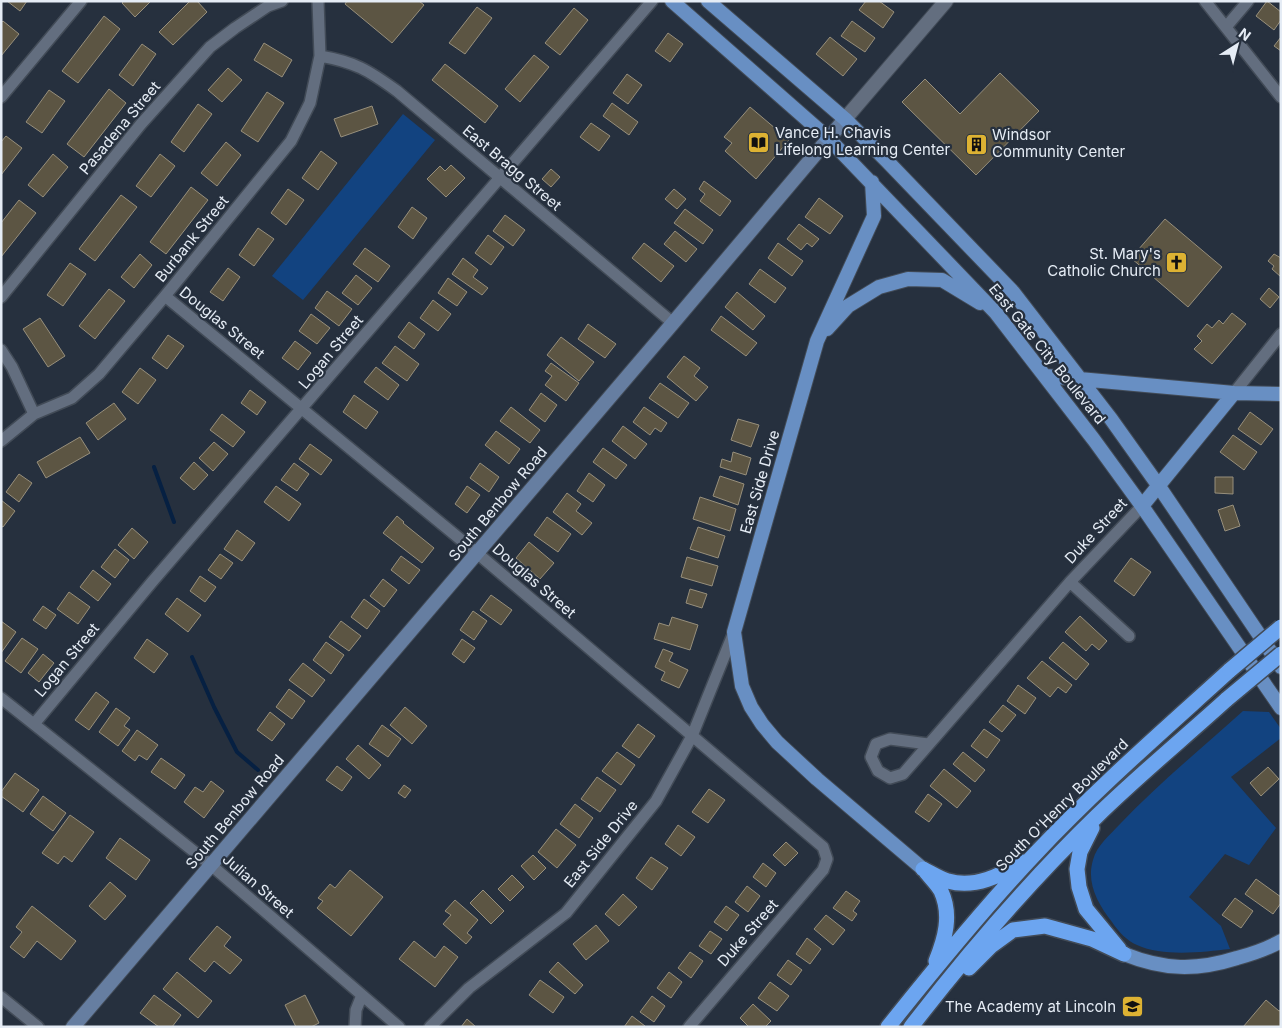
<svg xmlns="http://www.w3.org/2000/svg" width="1282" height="1028" viewBox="0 0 1282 1028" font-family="Inter,sans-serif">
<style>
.green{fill:#124380}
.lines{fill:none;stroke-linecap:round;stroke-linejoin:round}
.stream{stroke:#062042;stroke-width:4}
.building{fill:#5c5543;stroke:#978f7c}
.minor-casing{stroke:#424b57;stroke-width:14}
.tertiary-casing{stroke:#424b57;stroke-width:16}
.secondary-casing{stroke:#424b57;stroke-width:16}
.primary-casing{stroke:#424b57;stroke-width:16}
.motorway-casing{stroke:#424b57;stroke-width:18}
.minor{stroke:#636e7f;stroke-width:11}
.tertiary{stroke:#636e7f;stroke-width:14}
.secondary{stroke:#667ea1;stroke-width:14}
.primary{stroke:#688fc3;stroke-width:14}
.motorway{stroke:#6ca5f0;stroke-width:15}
.motorway-bridge-casing{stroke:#424b57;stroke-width:18;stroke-linecap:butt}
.motorway-bridge{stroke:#6ca5f0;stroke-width:15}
.labels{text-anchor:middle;stroke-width:4.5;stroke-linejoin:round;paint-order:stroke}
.street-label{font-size:15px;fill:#e5ecf5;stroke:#26303e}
.poi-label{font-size:15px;fill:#e5ecf5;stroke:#26303e;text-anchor:start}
</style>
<rect width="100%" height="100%" fill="#26303e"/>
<path class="green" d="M403,114L435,140L303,300L272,276Z
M1243,711L1269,712L1281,729V738L1231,777L1276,828L1249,865L1225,854L1189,897L1221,926L1230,949C1203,952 1163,957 1137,945C1127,941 1118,931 1112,922C1098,904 1086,883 1093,860C1097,845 1110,835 1120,824C1158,784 1202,748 1243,711Z"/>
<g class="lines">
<path class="stream" d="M154,467L174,522
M192,657L214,707L237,752L258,770"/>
</g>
<path class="building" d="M7,1H27L20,11Z
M124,1H151L135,17L122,3Z
M190,1H197L207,12L173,45L159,32Z
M347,1H419L424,5L392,43L345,4Z
M866,1H879L894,12L883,28L859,10Z
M1267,1L1281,12V20L1274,30L1256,16Z
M477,7L492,18L465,54L449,43Z
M574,8L588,20L560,55L545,43Z
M104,16L120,29L78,83L62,71Z
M3,21L19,34L1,56V23Z
M852,21L875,38L865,52L841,36Z
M668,33L683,44L670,62L655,51Z
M830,37L857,59L843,76L816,54Z
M1281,37V51L1274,46Z
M264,43L292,60L282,77L254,60Z
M142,44L156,54L133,86L119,75Z
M534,55L549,67L520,102L505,89Z
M445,64L498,106L485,123L432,80Z
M228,68L242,80L222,102L208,90Z
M1000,73L1039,111L976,175L902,102L925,79L960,114Z
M627,74L642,85L628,104L613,93Z
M109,89L126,103L84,157L67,144Z
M49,90L65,101L42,133L26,122Z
M267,92L284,103L258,142L241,131Z
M612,103L638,122L629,135L603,116Z
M198,104L212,114L184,152L171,142Z
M372,106L378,124L341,137L334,119Z
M750,107L789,140L756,179L725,151L732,143L724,137Z
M591,123L610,136L599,151L580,137Z
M6,136L22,148L1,175V142Z
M226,142L241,155L217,186L201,173Z
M321,151L337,163L318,190L302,178Z
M53,154L68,167L43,197L28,185Z
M160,154L175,166L151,197L136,186Z
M451,165L465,178L446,197L427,179L440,166L445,171Z
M551,169L560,177L551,187L542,179Z
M704,181L731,201L720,216L700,201L705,194L699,189Z
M191,187L208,200L166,254L150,242Z
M288,189L304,200L286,225L271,213Z
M674,189L686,199L677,209L665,199Z
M121,195L137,207L95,261L79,249Z
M819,198L843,216L830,234L805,217Z
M19,200L36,213L1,257V223Z
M412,207L427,218L413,239L398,227Z
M685,209L713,230L703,244L674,223Z
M505,215L525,230L513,246L493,231Z
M1165,219L1222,267L1188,307L1131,258Z
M799,224L819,239L812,247L807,243L801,250L787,239Z
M258,228L274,239L254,266L239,255Z
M675,231L697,249L686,262L664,244Z
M488,235L504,247L491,265L475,253Z
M644,243L674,266L661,282L632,258Z
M778,243L803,261L792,276L768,258Z
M365,248L390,266L378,282L353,264Z
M140,254L152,265L134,288L121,277Z
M1274,254L1281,258V277L1272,269L1274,266L1268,261Z
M463,258L478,270L473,277L488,288L482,295L452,274Z
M70,263L86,274L63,306L47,295Z
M228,268L240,277L223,301L210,292Z
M760,269L786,288L775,303L749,284Z
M356,275L372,288L358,305L342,293Z
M448,278L467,292L457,306L438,293Z
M1269,288L1279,297L1270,308L1260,299Z
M109,289L125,301L95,339L79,326Z
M327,291L352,309L339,326L315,308Z
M737,292L765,316L753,330L725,307Z
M433,300L451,314L438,331L420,318Z
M1232,313L1246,324L1212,364L1194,349L1202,341L1197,336L1207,324L1212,328L1219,320L1223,324Z
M311,314L330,328L317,344L299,331Z
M721,316L757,343L746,356L711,330Z
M40,318L65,356L48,367L23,329Z
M409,322L425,334L414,349L398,337Z
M588,324L616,344L605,358L578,339Z
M168,335L184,346L167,369L152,358Z
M561,337L594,362L579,381L547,355Z
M295,341L311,353L298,370L282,358Z
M395,346L419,364L407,381L382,363Z
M684,356L700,368L694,376L708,387L696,401L667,377Z
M551,363L579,383L566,401L545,385L552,376L545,371Z
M376,367L399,385L388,400L364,382Z
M140,368L156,380L138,404L122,392Z
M660,383L689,403L678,418L649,398Z
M250,390L266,402L257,415L241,403Z
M541,393L557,405L545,422L529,410Z
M354,395L378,412L366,429L343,412Z
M114,403L126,419L98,440L86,423Z
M511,407L540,430L530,443L500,421Z
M644,407L667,423L661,432L655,428L650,435L633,422Z
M1250,412L1273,429L1261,445L1238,429Z
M222,414L245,432L233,447L210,430Z
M738,419L759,425L751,447L731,440Z
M623,426L647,444L635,459L612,441Z
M496,431L520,449L509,464L485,445Z
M1233,435L1257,452L1244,470L1220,452Z
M80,437L90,453L46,478L37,462Z
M214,442L228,454L213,471L199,458Z
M310,444L332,460L321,475L299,459Z
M603,448L627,465L616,479L593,462Z
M733,452L751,458L746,475L720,467L722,459L731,462Z
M194,462L208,475L194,490L180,478Z
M294,463L309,474L297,491L281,480Z
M480,463L499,477L489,492L470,478Z
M589,473L605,485L593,502L577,491Z
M19,474L32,483L19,502L6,492Z
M720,476L744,484L738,505L713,496Z
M1215,477H1233V494L1215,493Z
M276,486L301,504L289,521L264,502Z
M467,486L480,495L467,513L455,504Z
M567,493L581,504L576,511L592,523L582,535L553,512Z
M700,497L736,509L730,531L693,519Z
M1,500L15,511L3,527L1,526Z
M1233,505L1240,526L1225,531L1218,510Z
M397,516L404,522L403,523L434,548L422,563L383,533Z
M547,517L571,534L558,552L534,535Z
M698,527L725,536L718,558L690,549Z
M132,528L148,542L134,559L118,545Z
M237,530L255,543L242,561L224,549Z
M529,542L554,563L540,579L516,558Z
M115,549L129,560L115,578L101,567Z
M220,554L233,563L221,579L208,570Z
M401,556L420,570L409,584L391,570Z
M687,557L718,566L712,586L681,577Z
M1131,558L1151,572L1134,596L1114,581Z
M93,570L111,584L98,601L80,587Z
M200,576L216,587L205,602L190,591Z
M383,579L397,590L384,607L370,596Z
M690,589L707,594L702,608L686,603Z
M69,592L90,607L78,624L57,609Z
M491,595L512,610L501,625L480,610Z
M177,598L201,615L188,632L165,614Z
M364,599L380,611L367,629L351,617Z
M43,606L56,615L46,629L33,620Z
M473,611L487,621L474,640L460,630Z
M1080,616L1107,641L1099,650L1092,644L1086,651L1065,632Z
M672,617L698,625L690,650L654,639L659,623L669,626Z
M1,621L16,632L1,653Z
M341,621L361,636L349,651L329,637Z
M22,638L38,649L21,673L5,661Z
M147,639L168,654L154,673L134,658Z
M462,639L475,648L464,663L452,654Z
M326,642L344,655L331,674L313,660Z
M1063,642L1089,664L1076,680L1049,658Z
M663,649L673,653L669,661L688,670L679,688L661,680L665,672L655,667Z
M43,654L54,663L39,682L28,673Z
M1042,661L1072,685L1066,693L1058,687L1050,697L1027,678Z
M303,663L325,680L312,697L289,680Z
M1018,685L1036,698L1025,714L1007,701Z
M289,689L305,701L292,719L276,707Z
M96,692L109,702L89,730L75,720Z
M1003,705L1016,715L1002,732L989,722Z
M405,707L427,726L412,744L390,725Z
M116,708L130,718L124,726L130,730L118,746L99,732Z
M270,712L285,724L272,741L257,730Z
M638,724L655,736L639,758L622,746Z
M382,725L401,739L388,757L369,744Z
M984,729L1000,740L987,758L971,746Z
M137,730L158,745L147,760L139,755L135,761L122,751Z
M358,745L381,765L369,779L346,759Z
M617,752L635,765L621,785L602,771Z
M963,752L985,770L975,782L953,764Z
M161,758L185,775L175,789L151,772Z
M337,766L352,777L342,791L326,780Z
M1268,767L1279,779L1261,796L1250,783Z
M944,769L971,791L957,808L930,786Z
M15,773L39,790L23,812L1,796V792Z
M597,777L616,790L600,812L581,799Z
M211,781L224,791L204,818L184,802L195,787L203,792Z
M404,785L411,790L405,798L398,793Z
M709,789L725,800L708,823L692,812Z
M928,794L942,804L929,822L915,812Z
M43,796L66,813L53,831L30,814Z
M575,804L593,818L579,838L560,824Z
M70,815L94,832L72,862L64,856L58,864L42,853Z
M678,825L695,837L681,856L665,844Z
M556,829L576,845L557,868L538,852Z
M120,838L150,860L136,880L106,858Z
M786,842L798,853L785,866L773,855Z
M533,855L546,868L534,880L521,866Z
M651,857L668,868L652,890L636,878Z
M763,863L776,873L766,887L753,877Z
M350,870L383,897L351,936L317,908L323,901L318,898L330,884L335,888Z
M512,875L524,887L510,901L498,889Z
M1256,879L1281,897V903L1273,914L1245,894Z
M110,882L126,896L105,920L89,906Z
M747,886L760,896L748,912L735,902Z
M483,890L504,911L491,924L470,903Z
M846,891L860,901L853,911L857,914L852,921L833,908Z
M623,894L637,907L619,926L605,914Z
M1235,898L1253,911L1241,928L1222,915Z
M455,900L478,920L467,933L472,937L466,944L443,924L451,915L445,911Z
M32,906L76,941L61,960L37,941L24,958L10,947L22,932L16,927Z
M726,906L739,915L727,931L714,922Z
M826,915L845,930L833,945L814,929Z
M596,925L609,941L586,960L573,944Z
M217,926L231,937L224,946L242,960L230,974L214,961L205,972L189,959Z
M710,931L722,939L711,954L699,946Z
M807,938L821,949L810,964L796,954Z
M414,941L435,958L444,946L458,957L435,987L399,959Z
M690,952L703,961L691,978L678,968Z
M788,960L802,970L791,985L777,975Z
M558,962L583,985L575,994L549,972Z
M177,972L212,1001L198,1018L163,989Z
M669,972L682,982L671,998L657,988Z
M540,980L564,997L553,1013L529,995Z
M770,982L789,996L777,1011L758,998Z
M154,995L181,1015L172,1027H159L140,1013Z
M305,995L319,1023L311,1027H296L285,1005Z
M652,996L665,1006L654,1022L640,1012Z
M1266,1000L1279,1011L1281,1010V1027H1243Z
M753,1004L771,1021L765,1027H749L740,1018Z
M632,1016L645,1026L644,1027H624Z
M467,1019L476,1027H461Z"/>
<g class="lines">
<defs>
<path id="minor" d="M1205,1L1281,97
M1226,27L1248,1
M320,56C355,62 368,70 397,91L673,323
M1,97L81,1
M165,296L477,553L823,847L827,859L823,870L689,1027
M1,297L141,124L210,47L235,28L268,6L282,1
M1,350L12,367L34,414
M1234,393L1281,334
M1,441L34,414L72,398L99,374L165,296L291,141L310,103L320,56L318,1
M1070,582L1129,636
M1,698L211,865L399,1027
M34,724L152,582L652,1
M928,744L890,739L876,744L871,757L878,771L890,778L903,774L1070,582L1142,506
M1,997L38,1027
M355,1027L356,1010L362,995
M430,1027L469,988L566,913L656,801L692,736L734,632"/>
<path id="tertiary" d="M845,119L946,1"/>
<path id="secondary" d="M73,1027L673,323L845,119"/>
<path id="primary" d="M672,1L828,138L996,313L1094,440L1142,506L1281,708
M708,1L845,119L887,161L1013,292L1111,419L1158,485L1281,667
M872,182L874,216L817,341L734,632L742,686L751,707L762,724L777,742L817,779L923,869
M827,329L848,306L879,287L908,279L942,280L980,303
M1046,376L1234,393L1281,394
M1142,506L1234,393
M1124,954C1164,970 1196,971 1237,958C1252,954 1267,949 1281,941"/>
<path id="motorway" d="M1092,828L1080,852L1077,869L1079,887L1086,909L1119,949
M923,869C931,873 940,879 948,881C975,889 1001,875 1023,862
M926,872C931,878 938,885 941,891C952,915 945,939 936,961
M969,968L991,946L1013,930L1045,926L1092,939L1124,954
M888,1027C935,968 983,909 1035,854C1096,789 1164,730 1230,670
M911,1027C968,953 1030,881 1097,816C1139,775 1184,738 1227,699"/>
</defs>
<use href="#minor" class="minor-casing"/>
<use href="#tertiary" class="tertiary-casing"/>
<use href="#secondary" class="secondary-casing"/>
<use href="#primary" class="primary-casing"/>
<use href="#motorway" class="motorway-casing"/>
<use href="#minor" class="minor"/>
<use href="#tertiary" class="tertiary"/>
<use href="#secondary" class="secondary"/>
<use href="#primary" class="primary"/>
<use href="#motorway" class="motorway"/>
<defs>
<path id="motorway-bridge" d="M1230,670L1281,627
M1227,699L1281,654"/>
</defs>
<use href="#motorway-bridge" class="motorway-bridge-casing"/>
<use href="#motorway-bridge" class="motorway-bridge"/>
</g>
<defs>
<symbol id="library-square" viewBox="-11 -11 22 22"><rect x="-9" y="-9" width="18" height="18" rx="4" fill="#ddb233" stroke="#26303e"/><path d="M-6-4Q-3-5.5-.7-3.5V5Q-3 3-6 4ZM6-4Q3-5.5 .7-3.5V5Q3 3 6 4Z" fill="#111"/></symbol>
<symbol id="building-square" viewBox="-11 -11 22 22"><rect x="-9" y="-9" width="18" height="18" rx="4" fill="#ddb233" stroke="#26303e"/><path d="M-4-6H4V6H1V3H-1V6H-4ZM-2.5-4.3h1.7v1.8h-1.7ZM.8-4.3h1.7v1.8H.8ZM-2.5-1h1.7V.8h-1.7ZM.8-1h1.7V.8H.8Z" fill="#111"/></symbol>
<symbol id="church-square" viewBox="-11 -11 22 22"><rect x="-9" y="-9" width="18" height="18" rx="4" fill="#ddb233" stroke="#26303e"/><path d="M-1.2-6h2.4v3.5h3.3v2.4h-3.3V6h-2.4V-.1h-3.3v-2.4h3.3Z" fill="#111"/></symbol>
<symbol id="school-square" viewBox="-11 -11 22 22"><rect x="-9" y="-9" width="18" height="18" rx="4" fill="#ddb233" stroke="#26303e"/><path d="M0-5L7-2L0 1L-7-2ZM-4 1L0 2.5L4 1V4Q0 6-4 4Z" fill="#111"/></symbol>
</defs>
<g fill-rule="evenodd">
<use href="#library-square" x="746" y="130" width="25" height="25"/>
<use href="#building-square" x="964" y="132" width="25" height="25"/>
<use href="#church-square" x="1164" y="250" width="25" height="25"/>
<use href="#school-square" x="1120" y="994" width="25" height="25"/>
</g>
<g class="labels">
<g class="street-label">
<text transform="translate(120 128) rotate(-50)" y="5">Pasadena Street</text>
<text transform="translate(512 168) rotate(40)" y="5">East Bragg Street</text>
<text transform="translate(192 239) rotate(-51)" y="5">Burbank Street</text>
<text transform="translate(222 323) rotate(39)" y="5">Douglas Street</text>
<text transform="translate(331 352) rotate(-50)" y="5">Logan Street</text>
<text transform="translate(1047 354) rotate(51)" y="5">East Gate City Boulevard</text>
<text transform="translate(760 482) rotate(-74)" y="5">East Side Drive</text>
<text transform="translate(498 504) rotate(-50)" y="5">South Benbow Road</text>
<text transform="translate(1096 531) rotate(-47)" y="5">Duke Street</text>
<text transform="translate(534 581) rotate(41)" y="5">Douglas Street</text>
<text transform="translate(67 660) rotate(-50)" y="5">Logan Street</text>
<text transform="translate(1062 805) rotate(-45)" y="5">South O'Henry Boulevard</text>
<text transform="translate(235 812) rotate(-50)" y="5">South Benbow Road</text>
<text transform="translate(601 844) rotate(-51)" y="5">East Side Drive</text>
<text transform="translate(258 886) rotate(41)" y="5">Julian Street</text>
<text transform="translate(748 933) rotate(-49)" y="5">Duke Street</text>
</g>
<g class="poi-label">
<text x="775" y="138">Vance H. Chavis<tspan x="775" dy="17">Lifelong Learning Center</tspan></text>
<text x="992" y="140">Windsor<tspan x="992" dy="17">Community Center</tspan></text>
<text x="1161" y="259" text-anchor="end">St. Mary's<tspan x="1161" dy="17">Catholic Church</tspan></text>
<text x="1116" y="1012" text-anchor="end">The Academy at Lincoln</text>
</g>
</g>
<rect width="1282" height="1028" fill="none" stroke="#e5ecf5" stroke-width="5"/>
<g transform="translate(1237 45) rotate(36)" stroke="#26303e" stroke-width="4" paint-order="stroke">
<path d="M0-4L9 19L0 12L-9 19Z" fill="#e5ecf5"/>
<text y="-8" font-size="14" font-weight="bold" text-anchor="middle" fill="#e5ecf5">N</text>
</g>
</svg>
